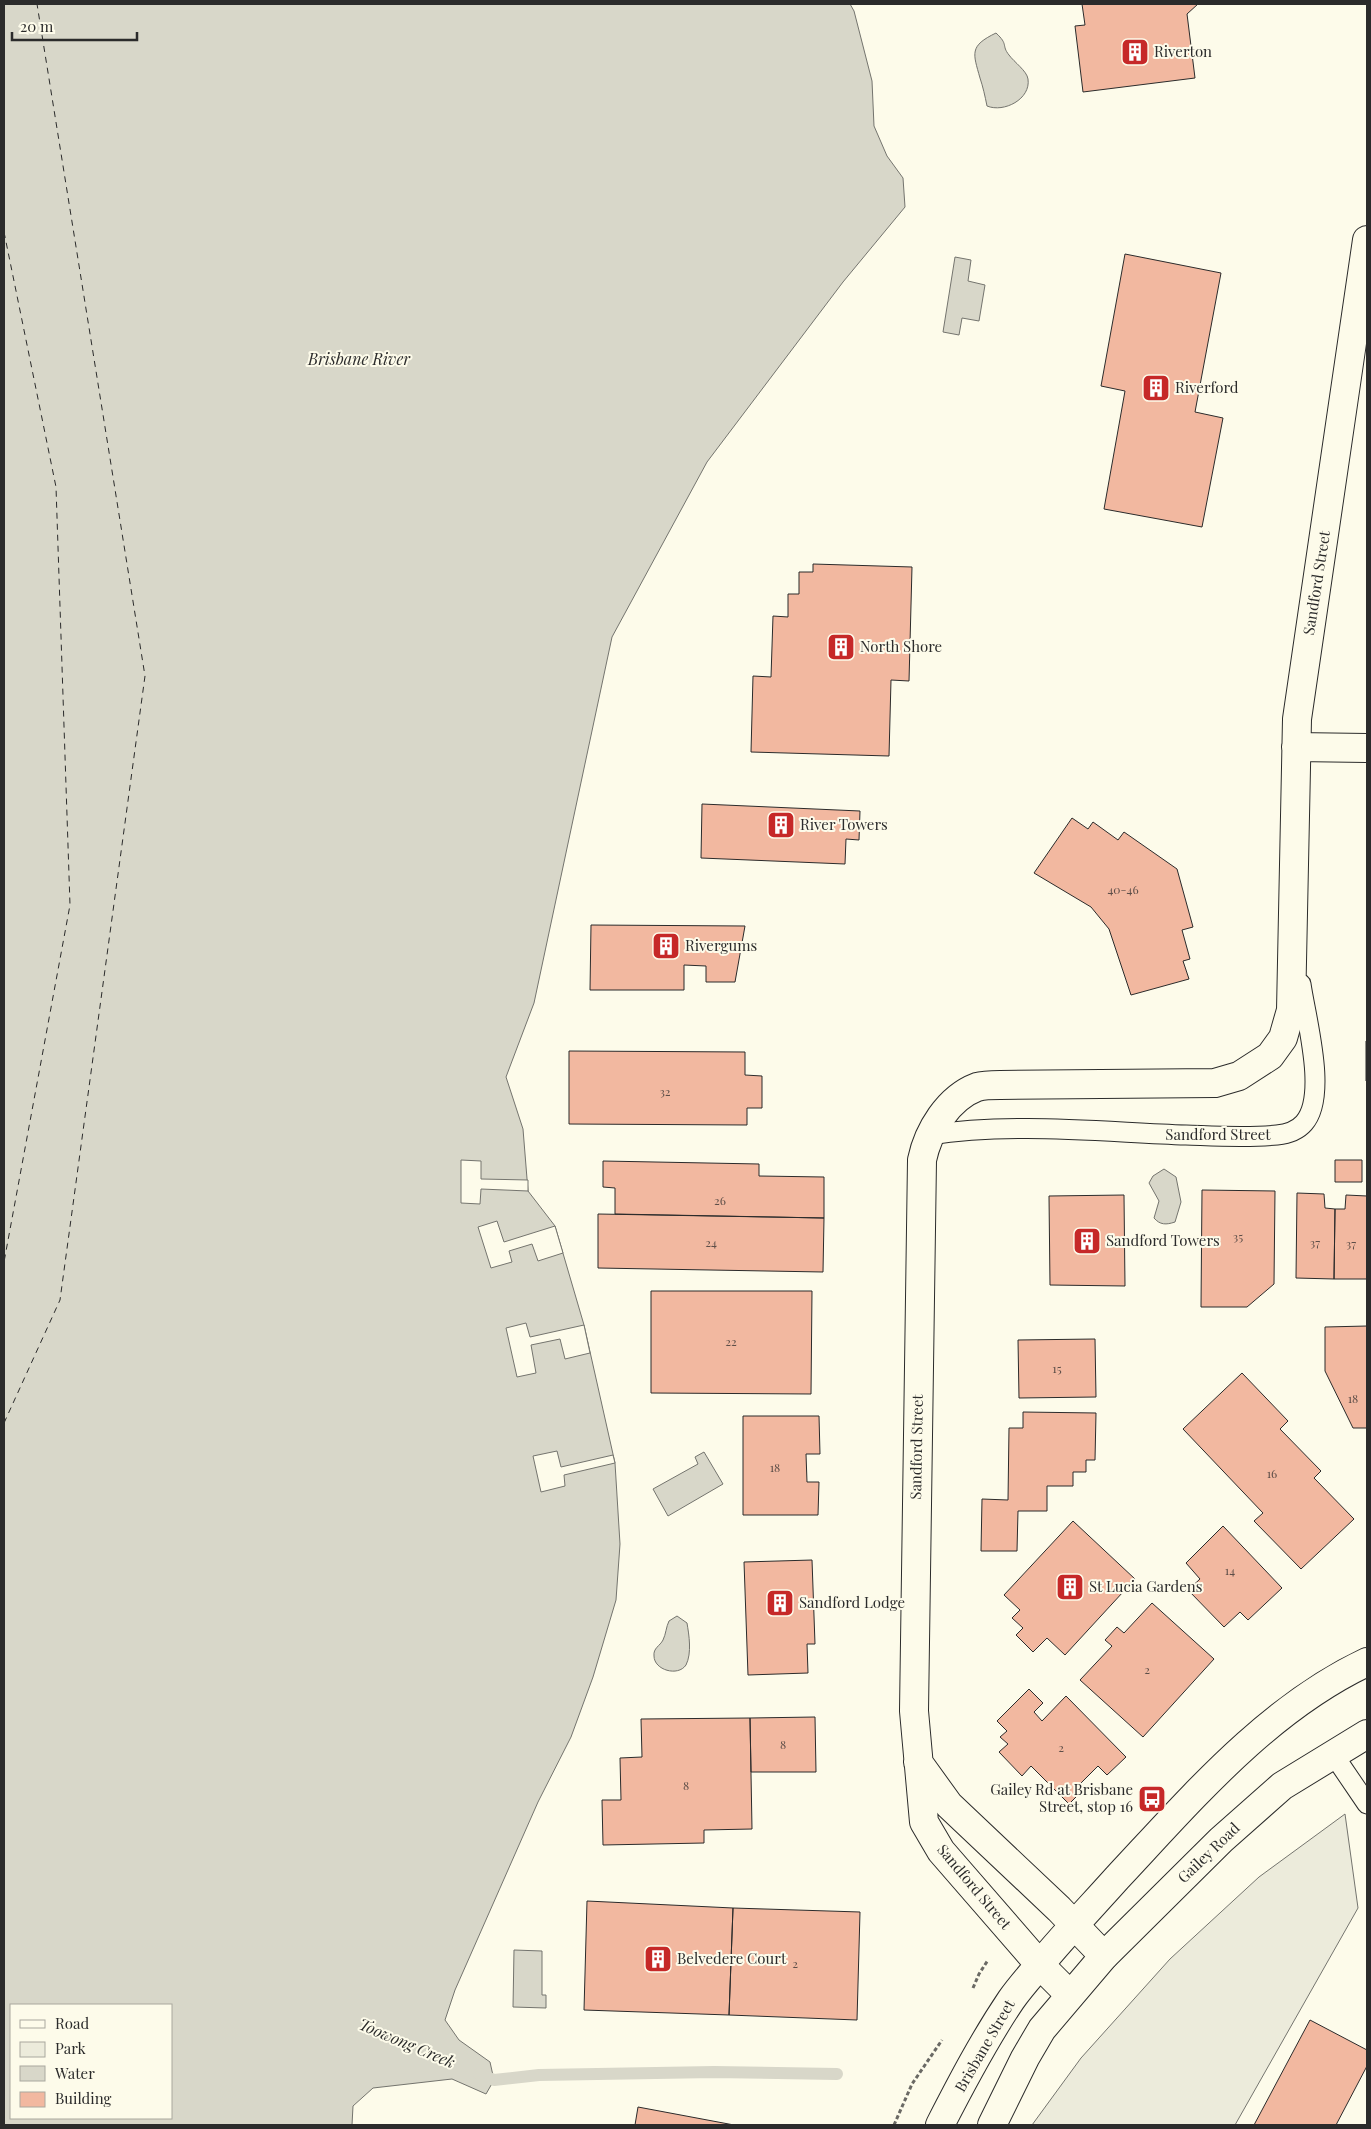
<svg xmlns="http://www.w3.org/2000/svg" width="1371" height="2129" viewBox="0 0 1371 2129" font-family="'Playfair Display',serif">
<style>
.green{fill:#ecebdb;stroke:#74746e}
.water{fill:#d8d7c9;stroke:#74746e;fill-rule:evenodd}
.pier{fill:#fdfbea;stroke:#74746e}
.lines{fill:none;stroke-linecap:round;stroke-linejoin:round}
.stream{stroke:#d8d7c9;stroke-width:12}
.ferry{stroke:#2b2b2b;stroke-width:1;stroke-dasharray:6 5;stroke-linecap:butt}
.building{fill:#f2b8a0;stroke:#2b2b2b}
.service-casing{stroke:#2b2b2b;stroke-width:21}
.minor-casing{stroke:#2b2b2b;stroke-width:30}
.primary-casing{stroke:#2b2b2b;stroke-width:30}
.path{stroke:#6a6964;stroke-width:3;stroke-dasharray:4 2.5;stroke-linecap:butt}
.service{stroke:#fdfbea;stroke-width:19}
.minor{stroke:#fdfbea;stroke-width:28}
.primary{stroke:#fdfbea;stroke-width:28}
.labels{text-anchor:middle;stroke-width:4;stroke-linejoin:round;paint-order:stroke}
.number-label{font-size:12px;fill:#5d4e48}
.poi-label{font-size:15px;fill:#2b2b2b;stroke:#fdfbea;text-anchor:start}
.street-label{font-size:15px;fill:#2b2b2b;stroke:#fdfbea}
.water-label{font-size:16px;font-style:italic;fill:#2b2b2b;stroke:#fdfbea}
</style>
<rect width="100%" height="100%" fill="#fdfbea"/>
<path class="green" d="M1345,1814L1358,1908L1235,2125H1032L1081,2058L1170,1959L1259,1877Z"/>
<path class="water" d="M4,4H850L854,11L872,81L874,126L887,156L903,178L905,207L843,282L707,462L612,637L534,1003L506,1077L523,1129L528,1191L555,1226L584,1325L615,1463L620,1544L616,1600L593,1677L571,1737L538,1802L455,1990L445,2020L459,2040L490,2062L494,2080L486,2094L452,2079L373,2088L353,2106L352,2125H4ZM11,2005H171V2118H11Z
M996,33C1009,45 1001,45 1009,55C1014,62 1027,71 1028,79C1031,99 1004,113 987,106C985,96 983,87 980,78C973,53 969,46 996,33Z
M955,257L971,260L968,281L985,285L979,321L962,318L959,335L943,332Z
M1164,1169L1176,1177L1181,1202L1175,1222C1166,1225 1160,1225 1154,1218L1159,1201L1149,1183L1153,1176Z
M704,1452L723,1484L668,1516L653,1489L698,1464L695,1457Z
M677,1616L687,1623C689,1635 692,1653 686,1665C678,1677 654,1670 654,1656C653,1648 660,1646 663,1640C666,1634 666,1627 669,1621Z
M514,1950L542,1951V1995H546V2008L513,2007Z"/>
<path class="pier" d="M461,1160L481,1161V1179L528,1180V1191L481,1189L480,1204L461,1203Z
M497,1221L504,1242L555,1226L563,1253L538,1261L532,1244L509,1251L512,1262L491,1268L478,1227Z
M526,1323L530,1337L584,1325L590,1353L565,1359L560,1339L531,1345L536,1373L517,1377L506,1328Z
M557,1451L561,1467L613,1455L615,1463L564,1475L565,1486L541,1492L533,1456Z"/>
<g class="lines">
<path class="stream" d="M479,2074L494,2080L539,2075L714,2072L837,2074"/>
<path class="ferry" d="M4,232L56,487L70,905L4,1262
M4,1423L60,1300L145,676L37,4"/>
</g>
<path class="building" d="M1082,4H1198L1187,14L1195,78L1083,92L1075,26L1085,25Z
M1125,254L1221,273L1195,412L1223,418L1202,527L1104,509L1125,391L1101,386Z
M813,564L912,567L909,681L891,680L889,756L751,752L753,676L771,677L773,616L788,617V594H799V572H813Z
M702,804L860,811L859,840L846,839L845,864L701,858Z
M1072,818L1088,829L1093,822L1118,840L1124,832L1177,869L1193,927L1182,930L1190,959L1183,961L1189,979L1131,995L1109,929L1091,907L1034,873Z
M591,925L745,926L735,982H706V966L684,965V990H590Z
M1366,1041H1367V1081H1366Z
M569,1051L745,1052V1075L762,1076V1108H747V1125L569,1124Z
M1335,1160H1362V1182H1335Z
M603,1161L759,1164V1176L824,1177V1218L615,1214V1188L603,1187Z
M1202,1190L1275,1191L1274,1284L1247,1307H1201Z
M1297,1193L1324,1194L1325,1208L1335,1209L1334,1279L1296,1278Z
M1124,1195L1125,1286L1050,1285L1049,1196Z
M1346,1195L1367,1196V1279H1334L1335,1209H1345Z
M598,1214L824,1218L823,1272L598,1268Z
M651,1291H812L811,1394L651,1393Z
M1367,1326V1428H1353L1325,1371V1327Z
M1095,1339L1096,1397L1019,1398L1018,1340Z
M1242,1373L1288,1421L1280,1429L1321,1471L1314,1478L1354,1519L1301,1569L1254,1521L1263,1513L1183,1429Z
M1023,1412L1096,1413L1095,1460H1086V1472H1073V1486H1047V1511H1018L1017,1551H981L982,1499L1008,1500L1009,1428H1023Z
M743,1416H819L820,1454H806L807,1482H819L818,1515H743Z
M1073,1521L1135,1579L1065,1655L1047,1638L1033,1652L1016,1635L1023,1628L1012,1618L1020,1610L1004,1595Z
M1223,1526L1282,1588L1248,1620L1240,1612L1224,1627L1188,1590L1200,1579L1186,1563Z
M812,1560L815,1644H807L808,1673L748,1675L744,1562Z
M1152,1603L1214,1659L1143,1737L1080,1680L1112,1646L1105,1640L1117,1627L1124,1633Z
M1029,1689L1043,1703L1034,1712L1042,1721L1066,1696L1126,1757L1107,1775L1098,1766L1077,1787L1082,1791L1069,1804L1031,1766L1022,1776L999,1752L1008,1744L1000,1737L1007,1731L997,1721Z
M815,1717L816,1772H751L750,1718Z
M750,1718L752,1829L704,1830V1843L603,1845L602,1800H621L620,1758L642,1757L641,1719Z
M587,1901L733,1908L729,2015L584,2010Z
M733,1908L860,1912L857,2020L729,2015Z
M1310,2020L1367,2050V2066L1336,2125H1254Z
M638,2107L734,2125H635Z"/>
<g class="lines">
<defs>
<path id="service" d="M929,1135C1013,1122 1101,1132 1186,1135C1216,1136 1247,1138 1277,1135C1287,1134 1297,1131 1304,1123C1328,1096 1306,1019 1301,984
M1333,1754L1367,1804"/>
<path id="minor" d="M1296,747L1367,748
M918,1762L949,1805L1059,1909L1104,1956
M1070,1995L1040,1965L941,1851L924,1822L914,1711L922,1160C928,1131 948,1098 977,1087C984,1085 993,1085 1000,1085L1215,1083L1239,1076L1270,1056L1283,1038L1291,1010L1297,719L1367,240"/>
<path id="primary" d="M940,2125C962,2082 984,2040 1011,2000C1020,1987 1031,1975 1042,1962C1066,1933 1092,1906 1117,1878C1192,1798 1267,1709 1367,1662
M992,2125L1025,2058L1042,2029L1104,1956L1221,1840L1282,1786L1367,1734"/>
</defs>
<use href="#service" class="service-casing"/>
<use href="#minor" class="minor-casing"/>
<use href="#primary" class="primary-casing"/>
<path class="path" d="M973,1988L979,1974L988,1960
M894,2125L912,2084L942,2040"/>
<use href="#service" class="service"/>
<use href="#minor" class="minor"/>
<use href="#primary" class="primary"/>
</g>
<defs>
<symbol id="building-square" viewBox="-11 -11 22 22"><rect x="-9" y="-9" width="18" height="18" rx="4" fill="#c62828" stroke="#fdfbea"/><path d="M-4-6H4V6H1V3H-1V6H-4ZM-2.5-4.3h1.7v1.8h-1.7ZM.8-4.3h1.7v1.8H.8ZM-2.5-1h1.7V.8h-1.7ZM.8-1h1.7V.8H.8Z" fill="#fff"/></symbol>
<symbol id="bus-square" viewBox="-11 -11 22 22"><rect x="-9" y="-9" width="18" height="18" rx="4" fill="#c62828" stroke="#fdfbea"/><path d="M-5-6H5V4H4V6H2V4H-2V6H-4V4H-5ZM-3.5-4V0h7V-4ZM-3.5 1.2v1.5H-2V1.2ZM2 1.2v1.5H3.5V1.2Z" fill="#fff"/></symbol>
</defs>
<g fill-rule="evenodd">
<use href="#building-square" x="1119" y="36" width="32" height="32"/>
<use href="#building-square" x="1140" y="372" width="32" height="32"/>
<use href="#building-square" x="825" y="631" width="32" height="32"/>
<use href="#building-square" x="765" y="809" width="32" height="32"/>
<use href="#building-square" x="650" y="930" width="32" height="32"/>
<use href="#building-square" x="1071" y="1225" width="32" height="32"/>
<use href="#building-square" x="1054" y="1571" width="32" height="32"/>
<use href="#building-square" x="764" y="1587" width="32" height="32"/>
<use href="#bus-square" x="1136" y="1783" width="32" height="32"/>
<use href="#building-square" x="642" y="1943" width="32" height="32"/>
</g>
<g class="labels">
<g class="number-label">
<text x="1123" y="894">40-46</text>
<text x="665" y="1096">32</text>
<text x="720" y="1205">26</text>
<text x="1238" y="1241">35</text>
<text x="711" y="1247">24</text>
<text x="1315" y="1247">37</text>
<text x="1351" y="1248">37</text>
<text x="731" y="1346">22</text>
<text x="1057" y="1373">15</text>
<text x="1353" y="1403">18</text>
<text x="775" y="1472">18</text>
<text x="1272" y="1478">16</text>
<text x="1230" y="1575">14</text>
<text x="1147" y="1674">2</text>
<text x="783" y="1749">8</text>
<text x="1061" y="1752">2</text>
<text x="686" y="1790">8</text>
<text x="795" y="1968">2</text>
</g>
<g class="poi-label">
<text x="1154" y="57">Riverton</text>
<text x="1175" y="393">Riverford</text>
<text x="860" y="652">North Shore</text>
<text x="800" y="830">River Towers</text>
<text x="685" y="951">Rivergums</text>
<text x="1106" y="1246">Sandford Towers</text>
<text x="1089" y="1592">St Lucia Gardens</text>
<text x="799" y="1608">Sandford Lodge</text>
<text x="1133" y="1795" text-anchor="end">Gailey Rd at Brisbane<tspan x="1133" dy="17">Street, stop 16</tspan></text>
<text x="677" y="1964">Belvedere Court</text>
</g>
<g class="street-label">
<text transform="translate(1317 583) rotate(-81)" y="5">Sandford Street</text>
<text x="1218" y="1140">Sandford Street</text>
<text transform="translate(917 1447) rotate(-89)" y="5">Sandford Street</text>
<text transform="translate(1209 1853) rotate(-44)" y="5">Gailey Road</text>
<text transform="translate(974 1887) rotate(50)" y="5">Sandford Street</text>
<text transform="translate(985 2046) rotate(-60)" y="5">Brisbane Street</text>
</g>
<g class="water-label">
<text x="359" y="365">Brisbane River</text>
<text transform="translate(407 2043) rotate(23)" y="6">Toowong Creek</text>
</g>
</g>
<rect width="1371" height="2129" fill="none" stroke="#2b2b2b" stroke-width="10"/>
<rect x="10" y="2004" width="162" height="115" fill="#fdfbea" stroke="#a9a89e"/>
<rect x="20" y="2020" width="25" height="8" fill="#fdfbea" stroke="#a9a89e"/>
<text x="55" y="2029" font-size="15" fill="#2b2b2b">Road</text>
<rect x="20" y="2042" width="25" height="15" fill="#ecebdb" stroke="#a9a89e"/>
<text x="55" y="2054" font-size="15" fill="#2b2b2b">Park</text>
<rect x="20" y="2066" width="25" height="15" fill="#d8d7c9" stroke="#a9a89e"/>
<text x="55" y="2079" font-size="15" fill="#2b2b2b">Water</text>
<rect x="20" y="2092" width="25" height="15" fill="#f2b8a0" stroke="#a9a89e"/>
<text x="55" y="2104" font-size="15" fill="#2b2b2b">Building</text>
<path d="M12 32v8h125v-8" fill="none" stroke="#2b2b2b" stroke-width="2.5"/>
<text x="20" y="32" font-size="15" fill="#2b2b2b" stroke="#fdfbea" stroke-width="4" paint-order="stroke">20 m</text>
</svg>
